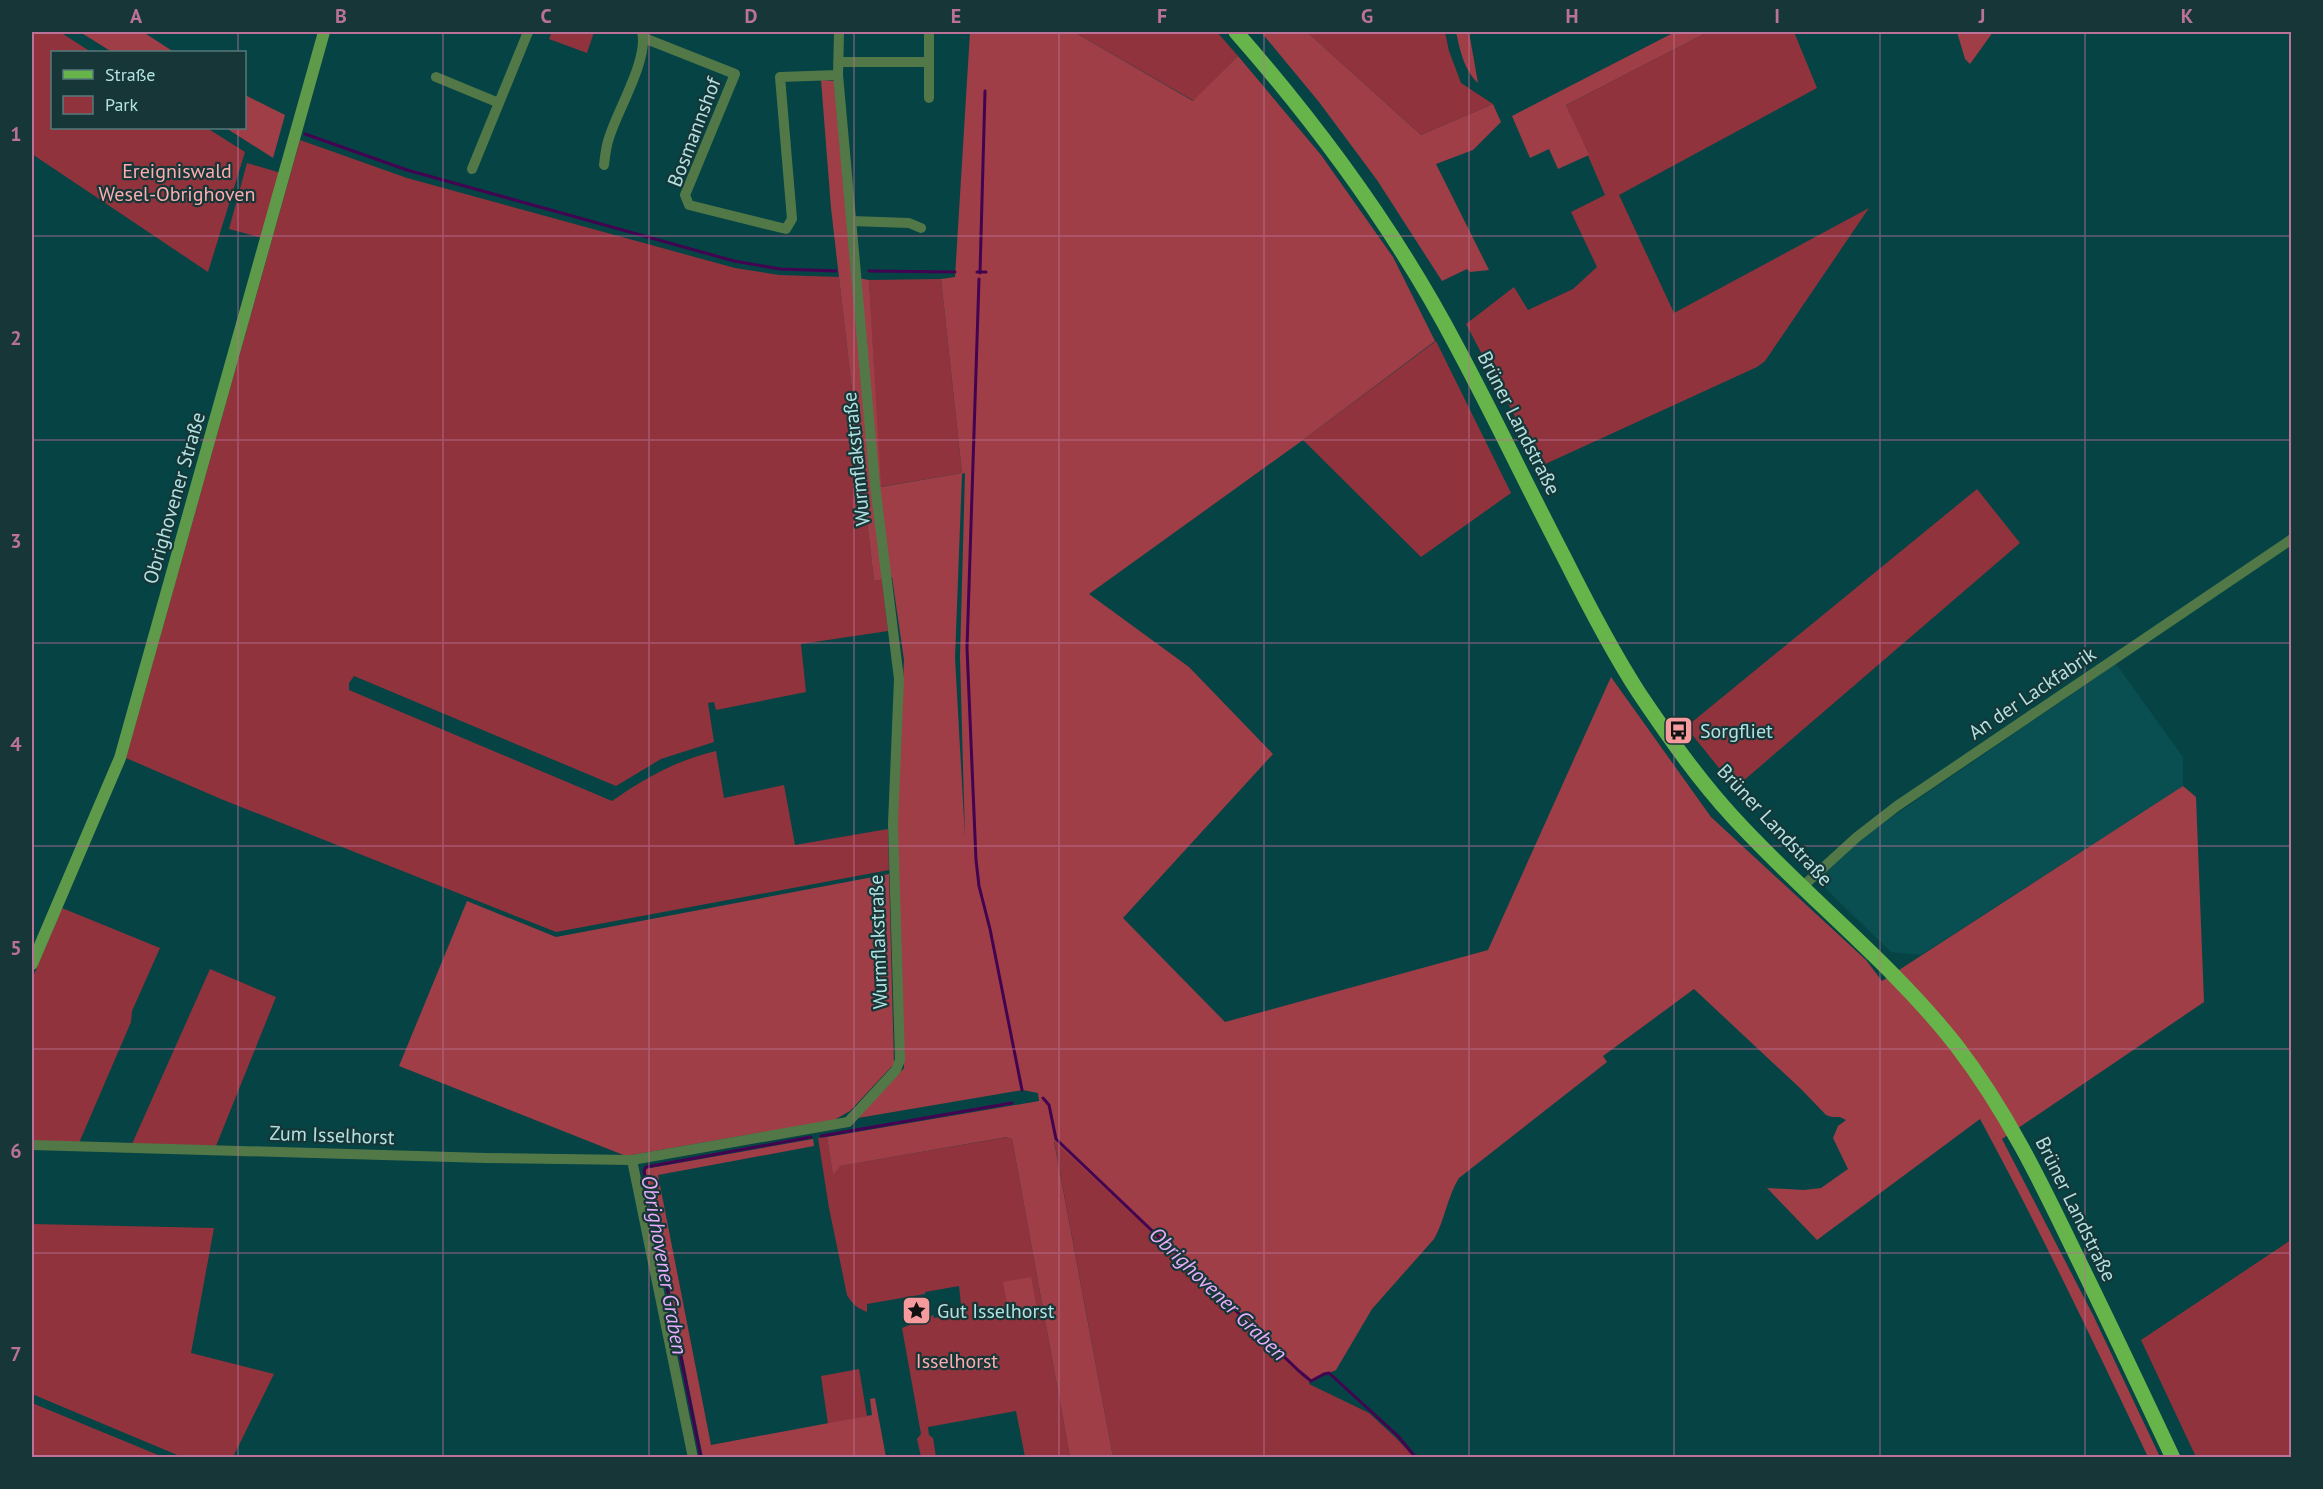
<svg xmlns="http://www.w3.org/2000/svg" width="2323" height="1489" viewBox="0 0 2323 1489" font-family="'PT Sans',sans-serif">
<style>
.built{fill:#094f51}
.green{fill:#91333c}
.forest{fill:#a03e47;fill-rule:evenodd}
.lines{fill:none;stroke-linecap:round;stroke-linejoin:round}
.stream{stroke:#420451;stroke-width:3}
.street{stroke:#537847;stroke-width:10}
.secondary{stroke:#5e9a4a;stroke-width:12}
.primary{stroke:#66b44a;stroke-width:15}
.grid{fill:none;stroke:#bb7298;stroke-width:1.5;stroke-opacity:0.55}
.labels{text-anchor:middle;stroke-width:4.5;stroke-linejoin:round;paint-order:stroke}
.street-label{font-size:20px;fill:#b3e1e2;stroke:#163637}
.park-label{font-size:20px;fill:#feacae;stroke:#163637}
.poi-label{font-size:20px;fill:#b3e1e2;stroke:#163637;text-anchor:start}
.water-label{font-size:21px;font-style:italic;fill:#ebadfe;stroke:#163637}
.neatline{fill:none;stroke:#bb7298;stroke-width:2}
.grid-label{font-size:20px;text-anchor:middle;font-weight:bold;fill:#bb7298}
</style>
<rect width="100%" height="100%" fill="#064345"/>
<path class="built" d="M2116,664L2183,757V786L1921,955L1891,952L1827,890L1818,878L1873,830Z"/>
<path class="green" d="M32,32H60L91,52H52V128H207L245,152L208,272L32,154Z
M552,32H594L587,53L549,39Z
M1074,32H1217L1238,56L1194,101Z
M1307,32H1445L1449,51L1461,83L1493,104L1421,135Z
M1708,32H1794L1817,88L1619,195L1674,313L1869,208L1765,361L1757,367L1541,466L1466,324L1514,287L1528,310L1573,289L1597,267L1571,212L1605,195L1566,105Z
M300,140L407,178L735,268L779,275L839,277L874,581L882,579L888,631L801,644L806,692L716,710L714,702L708,703L714,742L661,759L616,786L354,676L349,683V690L612,801C645,778 677,760 716,751L724,798L784,785L795,845L888,829L889,870L556,932L221,799L126,758Z
M247,163L281,173L262,238L229,229Z
M941,279L962,473L880,487L869,280Z
M1436,341L1511,493L1421,557L1303,440Z
M1977,489L2020,543L1735,788L1686,727Z
M62,908L160,948L132,1011L131,1022L79,1143H32V979Z
M210,969L276,997L216,1146L132,1144Z
M827,1137L833,1174L839,1166L1008,1137L1012,1139L1070,1457H1025L1016,1411L928,1427L929,1435L933,1438L936,1457H921L917,1439L921,1434L902,1328L933,1315L934,1318L962,1313L959,1286L925,1292V1294L867,1304V1312C857,1308 853,1305 847,1295L829,1208L818,1138Z
M1054,1140L1310,1381L1309,1384L1369,1413L1396,1438L1414,1457H1113Z
M32,1224L214,1228L191,1353L274,1374L233,1457H182L32,1394Z
M2291,1240V1457H2196L2141,1340Z
M859,1369L867,1416L828,1424L821,1376Z
M32,1403L163,1457H32Z"/>
<path class="forest" d="M80,32H143L174,52H112Z
M970,32H1074L1193,101L1238,56L1321,155L1393,257L1435,341L1303,440L1089,594L1189,667L1273,754L1123,918L1225,1022L1488,950L1611,677L1711,817L1866,960L1882,981L2183,786L2196,797L2204,1002L2002,1139L2093,1315L2160,1457H2148C2094,1343 2040,1230 1980,1119L1817,1240L1767,1188L1804,1190L1821,1188L1848,1169L1833,1138L1838,1126L1846,1120L1840,1117H1832L1826,1115L1802,1090L1694,989L1603,1056L1607,1062L1459,1178C1447,1197 1445,1220 1434,1239L1372,1309L1336,1370L1310,1381L1054,1141L1113,1457H1070L1012,1139L1007,1137L840,1166L833,1175L827,1137L1039,1101L1038,1093L1023,1090L858,1118L904,1068L897,813L904,660L892,577L874,581L831,208L821,80L834,81L852,277L869,280L881,487L962,473L941,279L955,277ZM965,473L960,657L965,838L955,658L962,474Z
M1261,32H1307L1421,135L1493,104L1501,122L1473,150L1436,164L1489,270L1470,272L1467,269L1442,281L1377,180L1319,102Z
M1456,32H1469L1478,83C1464,70 1460,50 1456,32Z
M1675,32H1708L1566,105L1589,155L1558,169L1549,149L1530,158L1512,116Z
M1957,32H1993L1970,64L1965,59Z
M245,95L285,115L273,158L226,128H244Z
M889,874L894,1064L850,1111L834,1120L626,1156L399,1066L467,901L556,937Z
M813,1139L814,1146L658,1175L711,1445L872,1415L870,1399L875,1398L886,1457H703L645,1169Z
M1031,1277L1037,1309L1009,1314L1003,1282Z"/>
<g class="lines">
<path class="stream" d="M305,134L407,170L734,261L780,269L836,271
M869,271L955,272
M977,272H986
M980,273L985,91
M979,279L967,648L976,860L979,886L990,929L1022,1090
M1043,1098L1049,1105L1056,1139L1299,1371L1311,1381L1324,1374L1329,1373L1398,1436L1416,1458
M821,1136L1012,1103
M701,1458L644,1171L646,1167L811,1137"/>
<path class="street" d="M644,38L735,74L685,195L689,205L786,229L792,219L780,77L838,75
M838,62H929V98
M929,62V32
M436,77L499,103
M604,165C605,156 606,146 609,138C617,111 649,59 642,32
M472,169L528,32
M851,221L909,223L921,228
M1802,887L1857,837L1897,806L2292,539
M32,1145L486,1158L632,1160
M693,1458L632,1160L848,1122L896,1070L900,1060L893,824L899,679L875,485L838,75L839,32"/>
<path class="secondary" d="M32,964L120,758L324,32"/>
<path class="primary" d="M1236,32C1321,129 1398,234 1458,349C1495,418 1528,488 1564,557C1587,603 1611,650 1639,693C1668,736 1698,779 1733,817C1805,896 1890,961 1956,1045C2006,1110 2041,1182 2076,1255C2109,1322 2141,1390 2173,1458"/>
</g>
<path class="grid" d="M238,32V52M443,32V1458M649,32V1458M854,32V1458M1059,32V1458M1264,32V1458M1469,32V1458M1674,32V1458M1880,32V1458M2085,32V1458M238,128V1458M32,236H2292M32,440H2292M32,643H2292M32,846H2292M32,1049H2292M32,1253H2292"/>
<defs>
<symbol id="bus-square" viewBox="-11 -11 22 22"><rect x="-9" y="-9" width="18" height="18" rx="4" fill="#f59b9d" stroke="#163637"/><path d="M-5-6H5V4H4V6H2V4H-2V6H-4V4H-5ZM-3.5-4V0h7V-4ZM-3.5 1.2v1.5H-2V1.2ZM2 1.2v1.5H3.5V1.2Z" fill="#111"/></symbol>
<symbol id="sight-square" viewBox="-11 -11 22 22"><rect x="-9" y="-9" width="18" height="18" rx="4" fill="#f59b9d" stroke="#163637"/><path d="M0-6L1.8-2.2L6-1.7L2.9 1.2L3.7 5.4L0 3.3L-3.7 5.4L-2.9 1.2L-6-1.7L-1.8-2.2Z" fill="#111"/></symbol>
</defs>
<g fill-rule="evenodd">
<use href="#bus-square" x="1662" y="714" width="33" height="33"/>
<use href="#sight-square" x="900" y="1294" width="33" height="33"/>
</g>
<g class="labels">
<g class="street-label">
<text transform="translate(694 132) rotate(-69)" y="7">Bosmannshof</text>
<text transform="translate(1519 423) rotate(63)" y="7">Brüner Landstraße</text>
<text transform="translate(856 459) rotate(-96)" y="7">Wurmflakstraße</text>
<text transform="translate(174 498) rotate(-74)" y="7">Obrighovener Straße</text>
<text transform="translate(2032 693) rotate(-34)" y="7">An der Lackfabrik</text>
<text transform="translate(1775 825) rotate(47)" y="7">Brüner Landstraße</text>
<text transform="translate(878 942) rotate(-92)" y="7">Wurmflakstraße</text>
<text transform="translate(332 1135) rotate(2)" y="7">Zum Isselhorst</text>
<text transform="translate(2076 1209) rotate(64)" y="7">Brüner Landstraße</text>
</g>
<g class="park-label">
<text x="177" y="178">Ereigniswald<tspan x="177" dy="23">Wesel-Obrighoven</tspan></text>
<text x="957" y="1368">Isselhorst</text>
</g>
<g class="poi-label">
<text x="1700" y="738">Sorgfliet</text>
<text x="937" y="1318">Gut Isselhorst</text>
</g>
<g class="water-label">
<text transform="translate(664 1265) rotate(80)" y="7">Obrighovener Graben</text>
<text transform="translate(1218 1294) rotate(44)" y="7">Obrighovener Graben</text>
</g>
</g>
<rect width="2323" height="1489" fill="none" stroke="#163637" stroke-width="66"/>
<rect x="51" y="51" width="195" height="78" fill="#163637" stroke="#557a7b" stroke-width="1.5"/>
<rect x="63" y="70" width="30" height="9" fill="#66b44a" stroke="#557a7b" stroke-width="1.5"/>
<text x="105" y="81" font-size="18" fill="#b3e1e2">Straße</text>
<rect x="63" y="96" width="30" height="18" fill="#91333c" stroke="#557a7b" stroke-width="1.5"/>
<text x="105" y="111" font-size="18" fill="#b3e1e2">Park</text>
<rect x="33" y="33" width="2257" height="1423" class="neatline"/>
<g class="grid-label">
<text x="136" y="23">A</text>
<text x="341" y="23">B</text>
<text x="546" y="23">C</text>
<text x="751" y="23">D</text>
<text x="956" y="23">E</text>
<text x="1162" y="23">F</text>
<text x="1367" y="23">G</text>
<text x="1572" y="23">H</text>
<text x="1777" y="23">I</text>
<text x="1982" y="23">J</text>
<text x="2187" y="23">K</text>
<text x="16" y="141">1</text>
<text x="16" y="345">2</text>
<text x="16" y="548">3</text>
<text x="16" y="751">4</text>
<text x="16" y="955">5</text>
<text x="16" y="1158">6</text>
<text x="16" y="1361">7</text>
</g>
</svg>
